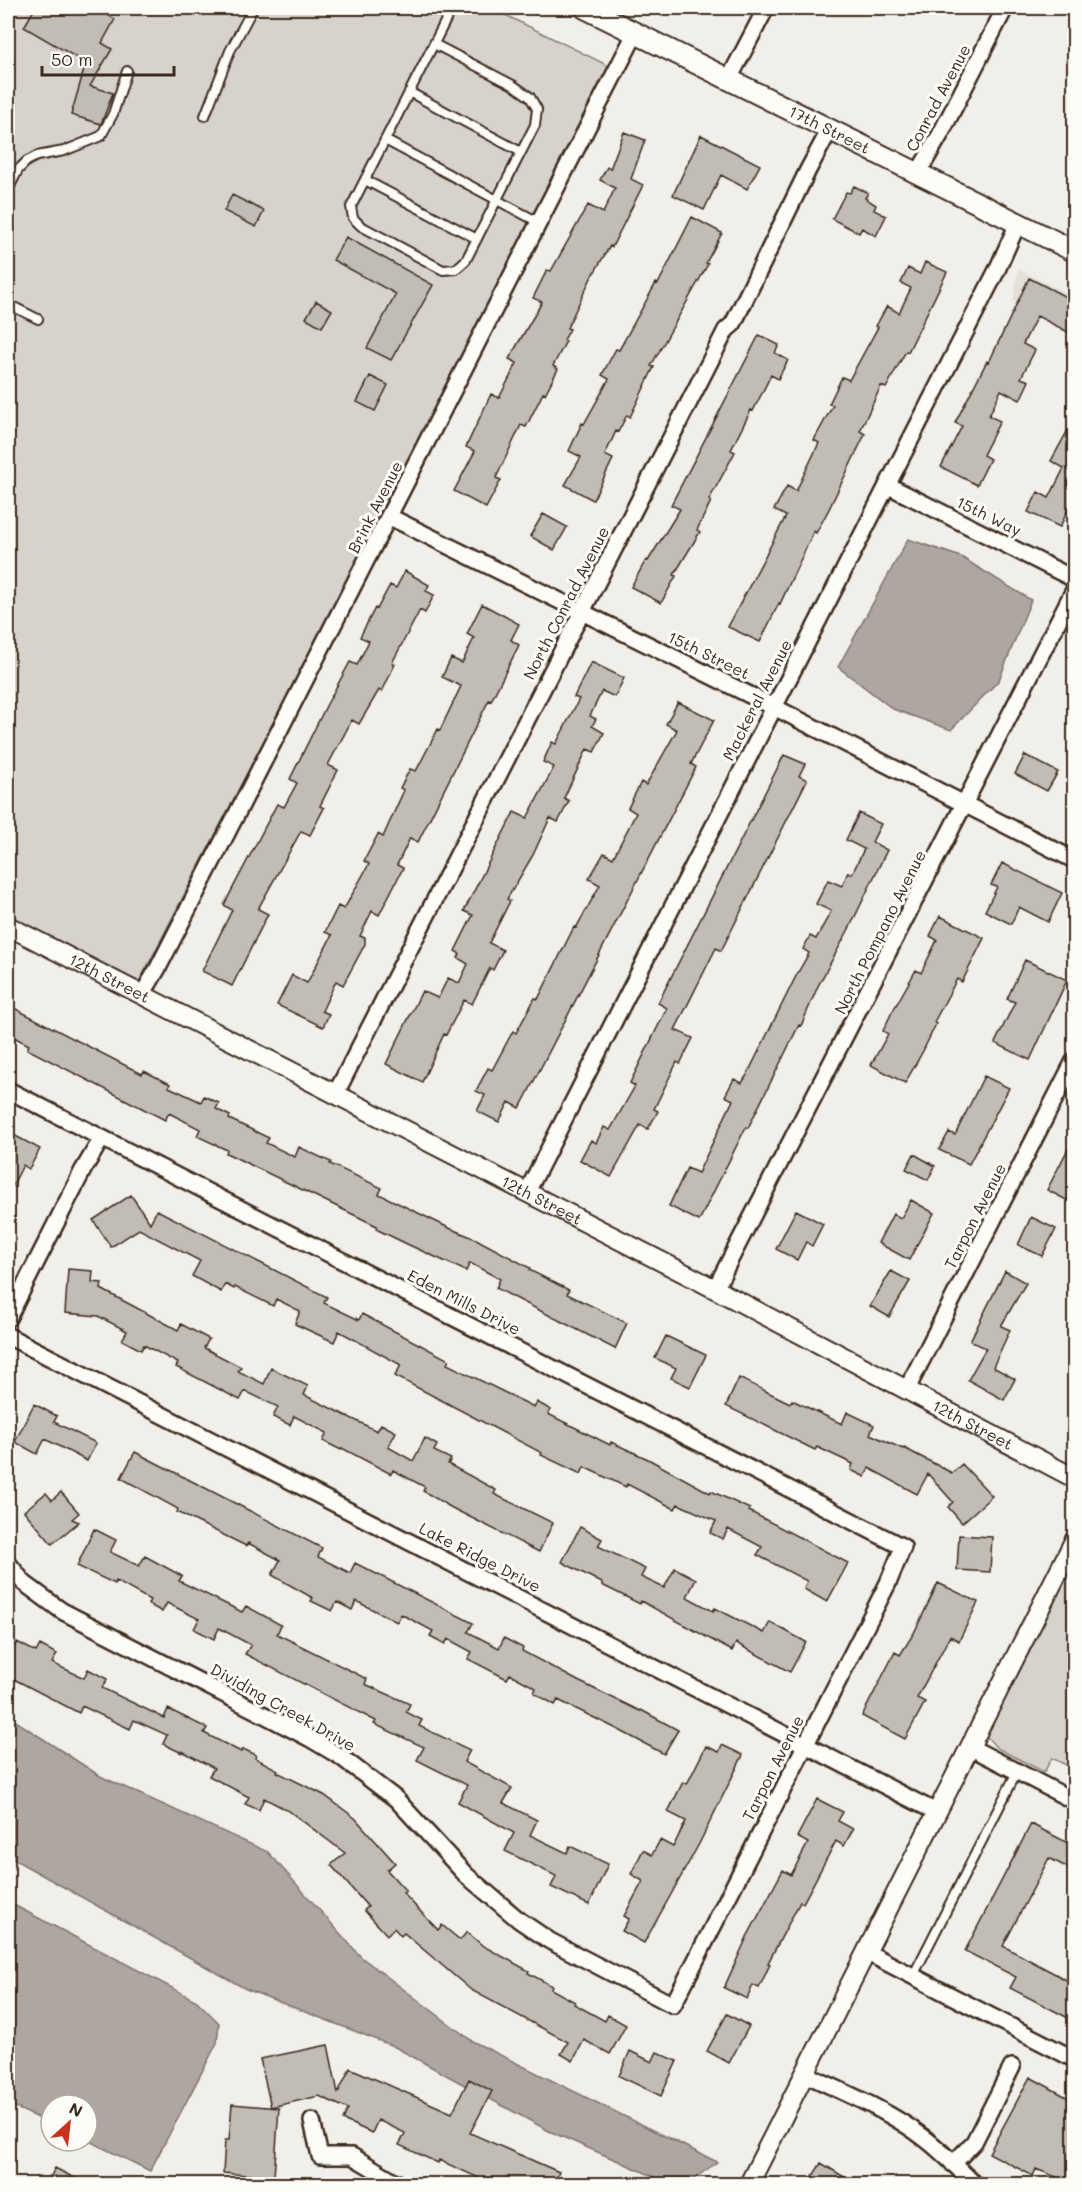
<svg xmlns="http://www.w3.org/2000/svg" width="1082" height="2192" viewBox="0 0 1082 2192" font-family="Mali,sans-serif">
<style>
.built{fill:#e3e0da}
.green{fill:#d7d2cc;stroke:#897e75;stroke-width:1.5}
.water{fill:#aea69f;stroke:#80746b;stroke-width:1.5}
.building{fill:#c1bcb4;stroke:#3b2a1e;stroke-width:1.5}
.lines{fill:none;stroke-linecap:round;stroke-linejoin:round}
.service-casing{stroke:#3b2a1e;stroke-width:12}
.minor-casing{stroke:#3b2a1e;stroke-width:20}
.tertiary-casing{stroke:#3b2a1e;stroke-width:22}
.secondary-casing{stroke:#3b2a1e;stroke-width:24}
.service{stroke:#fdfcf7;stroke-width:8}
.minor{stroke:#fdfcf7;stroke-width:15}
.tertiary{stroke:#fdfcf7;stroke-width:18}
.secondary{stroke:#fdfcf7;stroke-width:20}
.labels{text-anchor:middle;stroke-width:6;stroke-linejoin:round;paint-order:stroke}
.street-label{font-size:16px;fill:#3b2a1e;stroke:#fdfcf7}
</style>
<rect width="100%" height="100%" fill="#f1efea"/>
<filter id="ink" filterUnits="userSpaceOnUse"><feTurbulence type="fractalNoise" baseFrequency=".0167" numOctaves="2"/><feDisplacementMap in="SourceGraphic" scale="12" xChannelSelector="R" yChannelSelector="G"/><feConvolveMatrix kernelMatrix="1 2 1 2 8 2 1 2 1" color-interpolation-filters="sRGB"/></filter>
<g filter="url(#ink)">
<path class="built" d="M1018,269L1074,297V338L1013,301Z"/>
<path class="green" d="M8,8H491L609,66L382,513L139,982L8,915Z
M1074,1561V1769L1052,1758L1044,1772L997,1748L984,1734Z"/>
<path class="water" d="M908,539L961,557L1031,600L999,680L951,730L893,709L838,667Z
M8,1716L100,1776L268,1852L361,1957L472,2041L717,2162L687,2184H671L549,2131L393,2046L246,1989L8,1856Z
M8,1902L197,2001L219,2023L217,2043L150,2171L87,2140V2105H51V2124L8,2104Z"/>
<path class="building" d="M35,8H95L115,19L102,43L112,49L90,86L113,93L101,124L71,115L86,63L24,27Z
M624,132L645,140L631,179L643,185L612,247L610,246L591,278L567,328L570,329L564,340L566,341L553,366L558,369L545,394L543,393L526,427L521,425L496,478L501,480L486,508L454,491L475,451L466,447L491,394L499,398L517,363L509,359L542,302L533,298L547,270L551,271L588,205L603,213L615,188L600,180L607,167L610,169Z
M701,135L760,165L747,189L721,175L704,210L673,195Z
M854,186L868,193L865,198L876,205L874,210L886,216L876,236L862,228L859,233L832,219L846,192L850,193Z
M232,195L264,211L256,227L224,211Z
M692,217L722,233L706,263L708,264L651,366L654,367L630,417L627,415L618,432L616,431L605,455L613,459L593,500L565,485L581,457L569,451L582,423L584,424L609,379L602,375L612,356L616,349L619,350L656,283L658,284Z
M346,237L433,285L391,360L367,348L396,294L333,260Z
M925,262L947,272L908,352L906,351L886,388L881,386L860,431L865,434L829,509L816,533L814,531L780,604L779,603L760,642L728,627L786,516L774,510L787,486L796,491L819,443L814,440L833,405L829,404L842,377L849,380L878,327L876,326L887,306L899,313L911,288L901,283L908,268L920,274Z
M1029,278L1074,301V335L1037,316L1023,344L1035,350L1021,378L1029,381L1020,400L1001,390L989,416L1000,421L983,455L990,459L977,485L941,467L962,426L955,423L987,361L989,362Z
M316,301L332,310L322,327L306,318Z
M759,335L779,345L775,353L788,360L778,379L771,375L753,411L751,410L731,450L735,452L709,500L711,501L697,530L700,532L674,575L676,576L661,603L631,587L646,560L648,561L680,509L671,505Z
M370,376L388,385L375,411L357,402Z
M1074,419V496L1060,527L1028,512L1038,492L1049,498L1064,468L1051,461Z
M543,514L567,527L554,550L530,536Z
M405,571L429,585L426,591L434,595L425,613L420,610L392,663L395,664L382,692L379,690L359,724L352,720L328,765L338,770L320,806L324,808L310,835L301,831L258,909L268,914L232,986L202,971L232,910L224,905L277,804L284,807L297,783L290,779L326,706L350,662L357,665L369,641L360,637L375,608L377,609L390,585L396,588Z
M482,604L519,624L511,640L519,645L491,701L489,700L418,842L410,838L397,865L403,868L379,915L372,911L360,936L365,938V944L343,985L336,981L322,1011L329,1014L323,1027L277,1005L292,975L307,983L332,935L325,932L338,906L344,909L369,864L364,861L378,834L383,837L404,790L400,788L410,769L416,771L438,729L440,730L461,686L442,677L451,658L462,663L474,638L467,634Z
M591,662L624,678L615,697L602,691L590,716L596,719L592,726L604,733L594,752L587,749L564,798L569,801L558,822L550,818L533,855L507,899L510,901L489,943L503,950L493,970L490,968L472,1004L464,1000L446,1035L444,1034L422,1082L386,1064L422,991L438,998L448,978L459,983L468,964L458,958L460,954L455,951L473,915L464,911L514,812L527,818L554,767L543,762L552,742L556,744L579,699L574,697Z
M678,702L714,720L691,764L696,767L520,1108L509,1102L499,1122L477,1111L485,1095L476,1091L488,1068L492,1070L513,1031L516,1033L535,998L538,999L574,927L576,928L600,885L589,879L604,853L613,858L636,813L628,808L641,782L646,785L677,730L666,724Z
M784,755L805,764L799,776L807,780L721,951L716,948L675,1030L693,1038L680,1064L677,1062L654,1109L658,1111L648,1129L640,1125L611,1177L580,1160L591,1140L596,1143L604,1127L610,1130L635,1086L630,1083L667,1008L658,1003Z
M1025,755L1058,772L1047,791L1015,774Z
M859,813L881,824L872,842L887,850L850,927L818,986L801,1026L799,1025L748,1128L746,1127L699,1221L669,1206L687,1168L698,1173L733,1100L725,1096L734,1079L742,1083L747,1075L796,976L809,953L803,949L810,936L816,939L831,911L816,904L828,880L842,886L848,872L852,874L864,849L846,840Z
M1002,863L1062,893L1048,922L1019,907L1011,924L985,911L997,887L991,885Z
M940,916L984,938L962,982L957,979L934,1022L936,1024L923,1051L905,1083L871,1065L888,1034L883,1031L891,1014L916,970L921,973L937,940L930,936Z
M1025,960L1067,980L1030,1060L995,1043L1015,1002L1007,999Z
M8,1005L142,1074L144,1071L170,1084L169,1087L201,1102L204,1096L219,1103L216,1109L230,1116L229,1119L269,1138L266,1143L295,1157L299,1147L331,1162L330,1164L382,1188L379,1194L449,1228L476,1239L530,1268L529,1270L569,1290L567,1294L627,1323L615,1349L496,1288L500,1279L470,1263L466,1271L409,1245L376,1229L377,1226L226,1153L227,1150L197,1136L200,1129L169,1113L165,1120L27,1049L29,1045L8,1034Z
M984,1076L1009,1088L969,1164L939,1150L949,1132L955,1135Z
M8,1132L40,1149L29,1169L23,1165L8,1195Z
M1074,1137V1204L1047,1190Z
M914,1154L935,1166L928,1180L906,1169Z
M131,1195L150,1223L157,1210L327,1297L324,1303L359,1320L362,1314L449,1360L447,1364L534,1407L537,1402L551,1410L548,1414L610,1445L611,1442L648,1459L710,1493L711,1491L750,1509L749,1511L848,1563L827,1602L804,1589L807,1581L757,1555L762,1547L728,1529L723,1539L710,1533L716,1521L678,1504L675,1509L627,1484L626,1487L584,1467L581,1474L541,1455L542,1453L395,1376L401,1365L339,1331L334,1342L295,1324L300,1311L276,1299L273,1306L235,1287L234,1289L225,1284L221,1292L192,1276L200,1261L139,1229L111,1247L93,1220Z
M911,1200L934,1213L909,1260L878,1243L893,1214L901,1218Z
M796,1210L823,1224L812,1246L806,1242L797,1260L776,1249Z
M1031,1217L1056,1229L1042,1256L1018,1245Z
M68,1269L93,1271L92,1282L102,1283L101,1289L178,1330L181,1324L209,1339L204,1348L241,1367L238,1371L264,1384L271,1368L308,1386L304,1395L377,1431L381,1424L396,1432L388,1447L413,1461L425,1438L437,1445L434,1451L451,1459L448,1464L496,1490L494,1494L553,1523L539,1552L452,1508L423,1491L425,1487L393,1470L391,1474L342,1448L341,1450L323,1441L327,1433L294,1416L290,1425L273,1417L278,1407L245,1391L240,1400L176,1367L178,1363L144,1345L141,1350L122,1340L127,1331L98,1316L65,1313Z
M891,1271L910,1281L889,1317L870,1306Z
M1005,1271L1026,1283L1001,1326L1010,1330L993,1367L1015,1379L1004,1400L968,1380L986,1348L970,1341Z
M666,1336L706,1355L690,1387L671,1378L676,1368L655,1358Z
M739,1378L790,1403L792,1400L842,1424L847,1412L874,1425L870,1434L903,1449L904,1448L952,1473L962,1464L992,1496L962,1523L948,1507L953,1502L928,1474L917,1494L869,1468L865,1477L851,1470L853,1464L817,1447L815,1450L726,1406Z
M34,1404L57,1416L54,1422L96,1443L87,1461L45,1439L37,1454L15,1442Z
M135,1452L322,1548L318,1557L350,1573L355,1563L473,1623L468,1632L499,1648L504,1638L523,1648L522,1651L578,1681L640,1711L641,1710L678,1730L664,1754L615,1728L558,1700L555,1705L534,1693L536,1688L510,1674L507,1679L468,1659L472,1652L448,1639L445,1644L430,1636L433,1631L401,1614L397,1622L356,1601L352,1610L337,1602L332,1611L311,1601L313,1598L272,1575L280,1560L248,1543L246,1546L177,1512L178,1509L121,1478Z
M61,1492L79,1513L72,1519L79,1522L52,1544L24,1511L46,1493L52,1500Z
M580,1527L602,1539L598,1546L645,1569L641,1577L664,1588L675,1568L696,1579L687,1597L713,1611L715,1608L764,1633L770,1622L806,1642L790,1672L736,1643L732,1651L641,1601L640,1604L602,1585V1583L562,1562Z
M94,1529L116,1540L110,1552L139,1566L145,1556L182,1576L179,1581L242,1612L246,1606L281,1625L277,1634L367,1679L365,1684L410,1704L406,1712L422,1720L419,1726L470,1750L464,1762L512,1788L503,1803L537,1820L530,1835L567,1853L570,1846L608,1864L589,1905L551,1887L556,1876L505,1851L514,1833L458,1802L467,1785L417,1760L424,1747L374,1724L376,1721L245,1654L251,1645L219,1628L214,1639L194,1629L199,1619L167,1603L162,1612L148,1604L150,1600L116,1581L115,1584L77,1566Z
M959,1535L992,1537L990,1572L957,1570Z
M938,1583L978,1602L959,1641L950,1636L917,1698L925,1702L905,1739L862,1716L895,1652L900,1655L914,1633Z
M17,1642L36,1652L40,1645L57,1654L52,1663L84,1678L88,1669L107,1679L102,1688L164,1718L168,1709L207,1728L204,1733L241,1752L243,1749L256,1755L255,1758L278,1770L277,1772L324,1795L355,1818L395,1863L387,1870L406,1891L403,1893L438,1930L442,1925L460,1940L467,1932L483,1946L529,1971L528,1973L552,1986L551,1989L575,2002L574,2004L605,2021L608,2015L626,2025L610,2054L584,2040L573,2061L561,2054L568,2042L471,1990L404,1933L401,1936L394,1928L387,1935L364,1910L368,1907L331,1865L345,1853L289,1811L264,1798L259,1810L245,1804L249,1797L209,1776L214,1768L182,1751V1753L163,1744L167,1735L134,1720L130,1729L82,1706L79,1713L8,1676V1659Z
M722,1745L743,1755L699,1844L644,1943L622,1931L629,1919L624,1916L643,1881L631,1874L643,1850L652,1855L660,1840L673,1847L686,1821L668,1812L683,1782L687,1784L706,1746L719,1752Z
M817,1799L843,1812L838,1821L853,1829L844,1846L836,1841L803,1903L800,1902L768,1963L770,1964L759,1988L753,1985L747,1999L724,1988L747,1937L783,1870L791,1875L808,1843L797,1837Z
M1031,1824L1074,1846V1871L1049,1858L1003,1946L1074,1984V2021L1010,1988L1016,1977L965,1951Z
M727,2014L749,2026L729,2063L707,2051Z
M328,2045L338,2093L350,2068L452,2113L469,2079L492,2091L470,2133L559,2172L554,2184H473L477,2177L439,2160L438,2163L399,2145L405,2133L378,2120L372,2133L343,2120L348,2109L319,2096L271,2107L260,2059Z
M630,2051L652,2062L657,2052L677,2061L661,2096L619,2076Z
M1030,2077L1074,2101V2184L1036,2169L1033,2176L989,2153Z
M232,2104L279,2108L274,2177L223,2173L225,2140H229Z
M821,2163L856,2184H808Z
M55,2168L86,2184H47Z"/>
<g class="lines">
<defs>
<path id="service" d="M434,44L513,85L530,97L537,109L535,125L466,260L456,269L443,270L361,226L353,218L351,207L452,8
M409,92L521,152
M205,116L230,51L253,8
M385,140L540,223
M365,180L477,239
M8,190L18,170L27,161L37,156L64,151L101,136L113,114L127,71
M8,304L38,319
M913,1976L1017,1772"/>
<path id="minor" d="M729,79L766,8
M918,173L940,135L1005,8
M887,485L1074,579
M390,517L774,707L1074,860
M142,995L158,968L636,32
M8,1090L903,1547L888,1583L673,2005L550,1941L519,1920L466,1875L396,1799L341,1757L309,1738L62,1611L24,1583L8,1563
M335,1095L726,330L733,324L808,170L830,129
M527,1192L997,270L1018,223
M715,1289L1074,590
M8,1318L83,1170L102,1138
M8,1336L936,1812
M907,1389L1074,1061
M970,1747L1074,1801
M866,1952L1074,2059
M805,2074C845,2093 888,2110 923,2137C942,2151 958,2168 974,2184
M312,2121L320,2156H352L399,2184
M953,2164L974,2142L1012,2067"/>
<g id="tertiary">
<path id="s1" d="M8,926L715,1289L1074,1478"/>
<path d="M749,2184L1074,1541"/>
</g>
<g id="secondary">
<path id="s2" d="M585,8L1074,251"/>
</g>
</defs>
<use href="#service" class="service-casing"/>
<use href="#minor" class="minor-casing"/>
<use href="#tertiary" class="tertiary-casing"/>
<use href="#secondary" class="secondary-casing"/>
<use href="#service" class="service"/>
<use href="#minor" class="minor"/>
<use href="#tertiary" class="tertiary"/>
<use href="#secondary" class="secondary"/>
</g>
</g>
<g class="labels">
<g class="street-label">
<text transform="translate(938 98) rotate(-62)" y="6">Conrad Avenue</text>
<text dy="6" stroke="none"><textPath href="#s2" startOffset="273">17th Street</textPath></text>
<text transform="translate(375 507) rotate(-63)" y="6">Brink Avenue</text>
<text transform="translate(989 516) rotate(26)" y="6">15th Way</text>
<text transform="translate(566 603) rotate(-63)" y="6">North Conrad Avenue</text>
<text transform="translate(709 655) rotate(26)" y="6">15th Street</text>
<text transform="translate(757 700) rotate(-63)" y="6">Mackeral Avenue</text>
<text transform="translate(880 932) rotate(-63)" y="6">North Pompano Avenue</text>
<text dy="6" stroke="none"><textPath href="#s1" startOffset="114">12th Street</textPath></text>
<text dy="6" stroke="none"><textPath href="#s1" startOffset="600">12th Street</textPath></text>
<text transform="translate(975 1216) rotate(-63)" y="6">Tarpon Avenue</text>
<text transform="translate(464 1302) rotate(27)" y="6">Eden Mills Drive</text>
<text dy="6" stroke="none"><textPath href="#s1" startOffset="1086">12th Street</textPath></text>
<text transform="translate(480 1557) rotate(27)" y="6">Lake Ridge Drive</text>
<text transform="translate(283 1707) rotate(29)" y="6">Dividing Creek Drive</text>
<text transform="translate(773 1768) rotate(-63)" y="6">Tarpon Avenue</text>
</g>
</g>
<rect width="1082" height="2192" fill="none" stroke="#fdfcf7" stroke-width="30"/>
<rect x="15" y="15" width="1052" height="2162" fill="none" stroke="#3b2a1e" stroke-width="2" filter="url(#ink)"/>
<g transform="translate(69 2123) rotate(27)"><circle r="28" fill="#fdfcf7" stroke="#afa8a0" stroke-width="1.5"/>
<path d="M0-4.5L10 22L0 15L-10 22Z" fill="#c8321e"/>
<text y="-9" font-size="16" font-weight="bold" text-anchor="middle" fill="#3b2a1e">N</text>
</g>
<path d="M42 66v9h132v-9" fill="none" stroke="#3b2a1e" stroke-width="3"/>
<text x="51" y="66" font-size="18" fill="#3b2a1e" stroke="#fdfcf7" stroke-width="4.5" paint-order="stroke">50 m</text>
</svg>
